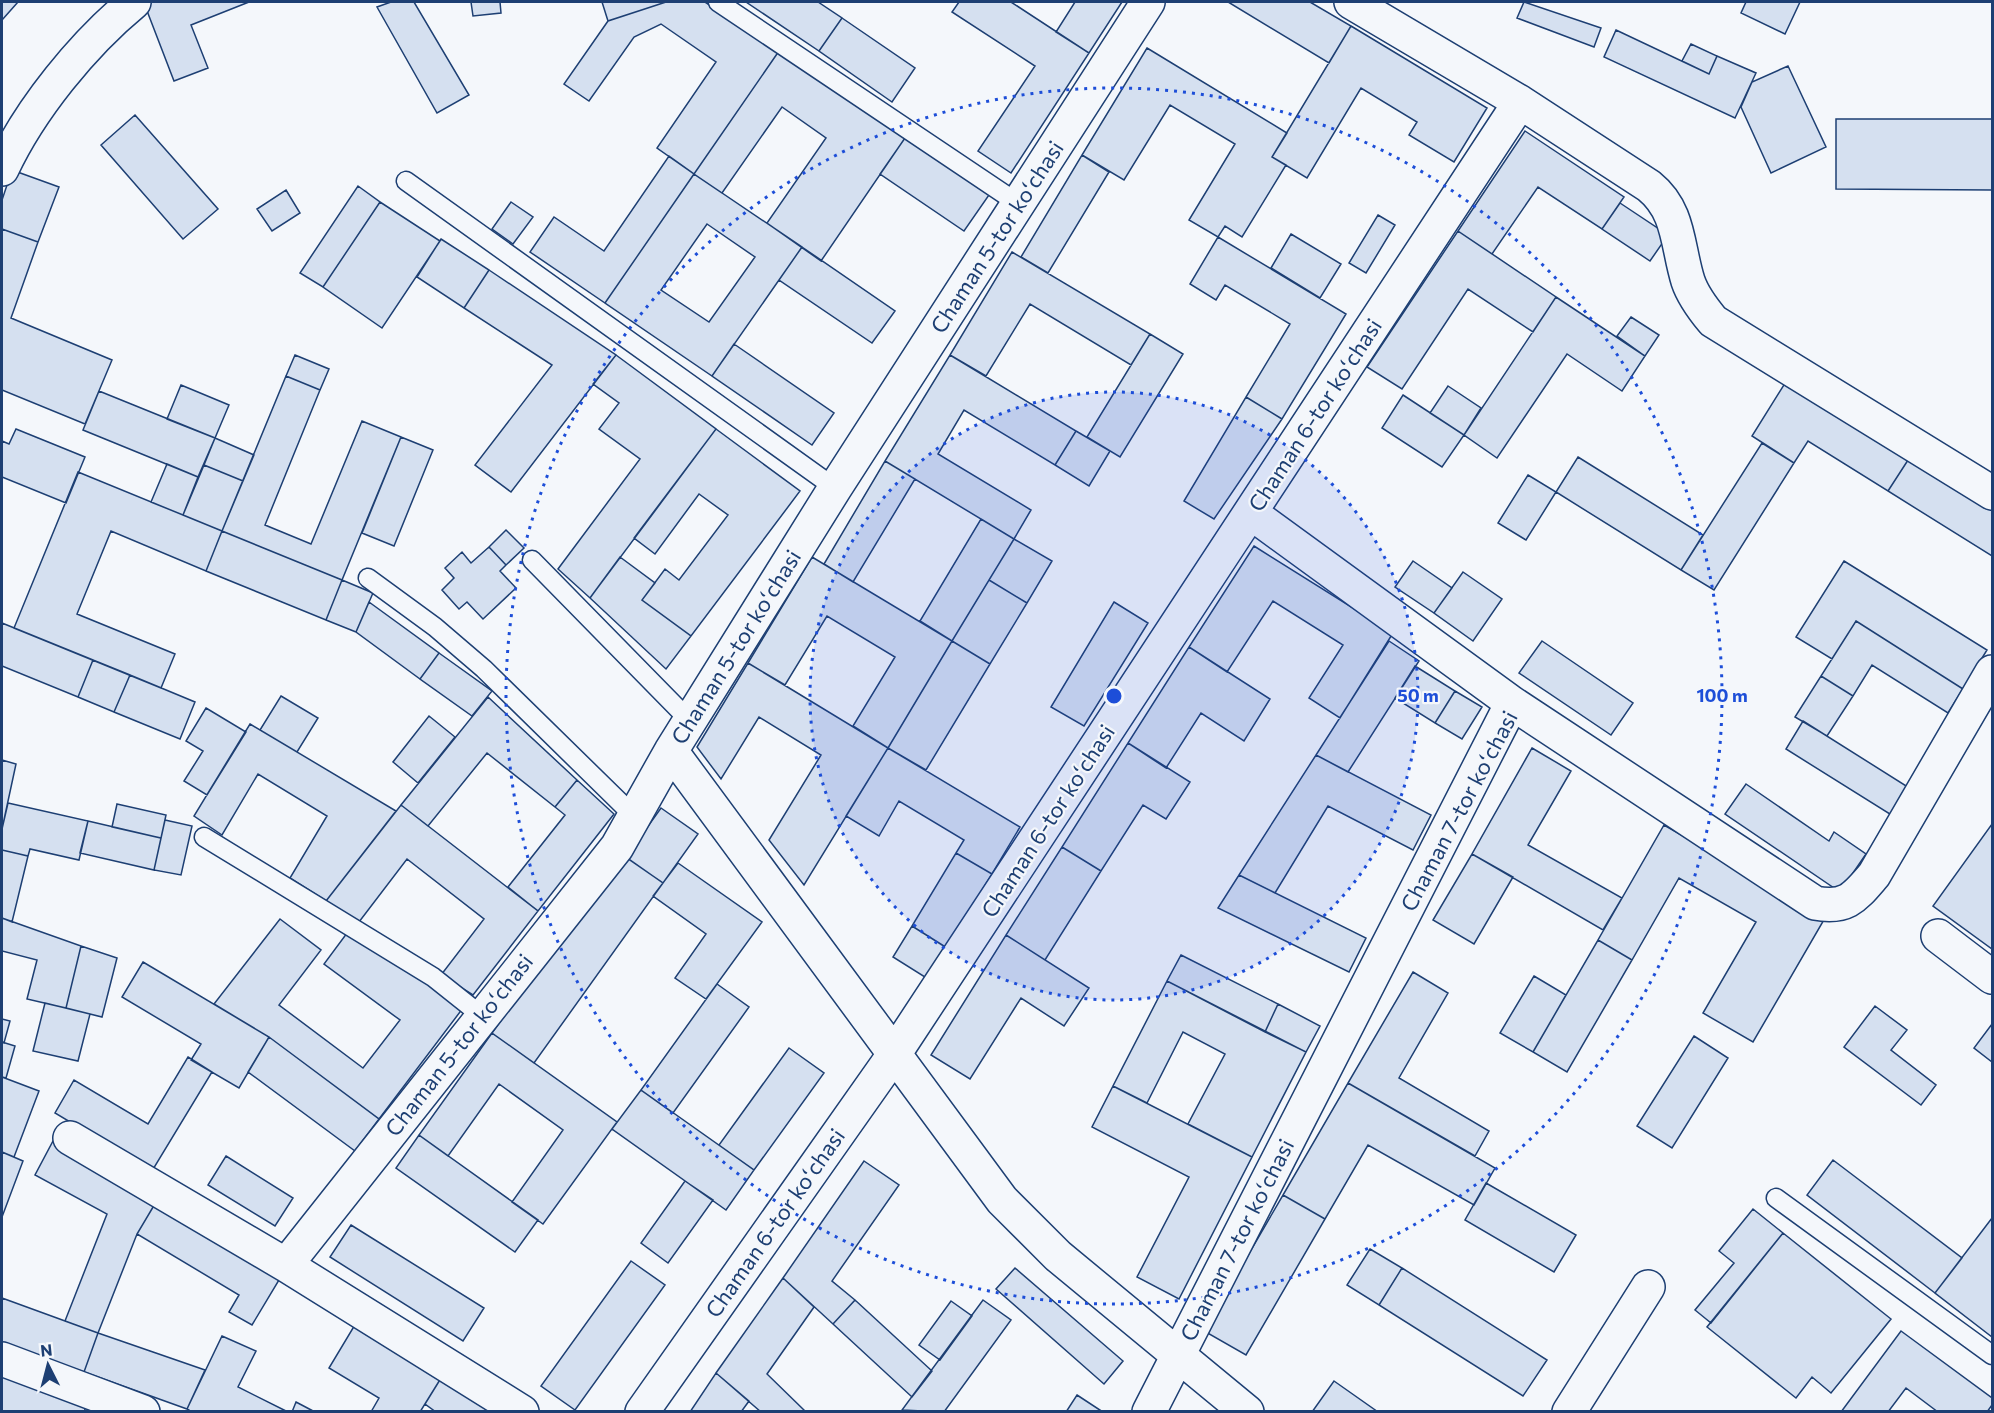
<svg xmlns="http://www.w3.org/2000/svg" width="1994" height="1413" viewBox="0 0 1994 1413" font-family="Commissioner,sans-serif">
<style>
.building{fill:#d5e0f0;stroke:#1d3f73;stroke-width:1.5;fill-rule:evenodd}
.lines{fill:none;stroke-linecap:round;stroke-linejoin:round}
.lane-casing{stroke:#1d3f73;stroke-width:21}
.street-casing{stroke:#1d3f73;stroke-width:36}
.lane{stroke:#f4f7fb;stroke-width:18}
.street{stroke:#f4f7fb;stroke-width:33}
.ring{fill:none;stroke:#1d4ed8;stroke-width:3;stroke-dasharray:3 6}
.labels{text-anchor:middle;stroke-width:4.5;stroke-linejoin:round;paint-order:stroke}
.street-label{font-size:22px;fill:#1d3f73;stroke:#f4f7fb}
.centre{fill:#1d4ed8;stroke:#f4f7fb;stroke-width:3}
.ring-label{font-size:18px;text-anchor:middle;font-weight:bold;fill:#1d4ed8;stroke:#f4f7fb;stroke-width:4.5;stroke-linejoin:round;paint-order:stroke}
</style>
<rect width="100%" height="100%" fill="#f4f7fb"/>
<path class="building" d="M2,2H18L2,20Z
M148,2H249L191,25L208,68L174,81L144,3Z
M391,2H414L469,95L437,113L377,7Z
M471,2H500L501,13L473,16Z
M602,2H666L608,21Z
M666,2H705L779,51L694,174L657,148L716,62L661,24L634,37L589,101L564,84L608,21Z
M746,2H818L842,18L819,51Z
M959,2H1011L1089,53L1011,173L978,151L1035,66L952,12Z
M1075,2H1122L1089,53L1056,32Z
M1228,2H1310L1351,26L1329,63Z
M1524,2L1601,28L1594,47L1517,18Z
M1746,2H1800L1785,34L1741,13Z
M842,18L915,68L892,102L819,51Z
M1351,26L1487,108L1454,162L1409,135L1417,122L1361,88L1307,178L1272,157Z
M1616,30L1709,74L1717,56L1756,73L1735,118L1604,57Z
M1691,44L1717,56L1709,74L1682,61Z
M1147,48L1287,133L1272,157L1286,165L1242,237L1225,226L1218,237L1189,220L1235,144L1170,105L1124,180L1082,155Z
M779,51L905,138L821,261L767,223L826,138L782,107L722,193L694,174Z
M1788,66L1826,147L1771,173L1741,107L1752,82Z
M135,115L218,209L183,239L101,145Z
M1836,119H1992V190L1836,189Z
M1525,131L1624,197L1602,229L1538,187L1492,254L1458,231Z
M905,138L989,195L964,231L880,174Z
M1082,155L1109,172L1048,273L1021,257Z
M669,156L694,174L605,303L530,252L554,217L604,251Z
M12,170L59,187L38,242L2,229V200Z
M694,174L802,247L712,376L605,303ZM707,224L755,257L709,322L661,290Z
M358,186L380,202L323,287L300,273Z
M286,190L300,213L272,231L257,209Z
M380,202L440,241L382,328L323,287Z
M511,202L533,217L513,244L492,229Z
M1620,203L1668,235L1650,261L1602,229Z
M1378,215L1395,225L1366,273L1349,263Z
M2,229L38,242L11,318L112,360L85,424L2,390Z
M1458,231L1556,297L1533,332L1468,289L1402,389L1367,367Z
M1291,234L1341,264L1320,298L1271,268Z
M1218,237L1346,314L1282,419L1246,397L1290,324L1225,285L1216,300L1190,284Z
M441,239L489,270L464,308L417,277Z
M802,247L895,311L872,343L779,280Z
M1012,252L1150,334L1131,365L1030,304L986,376L950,355Z
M489,270L616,355L511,492L475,465L552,365L464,308Z
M1556,297L1645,356L1622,391L1567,354L1497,458L1464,435Z
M1631,317L1659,335L1645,356L1617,336Z
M1150,334L1183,354L1120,457L1087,437Z
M734,344L834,413L812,445L712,376Z
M295,355L329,369L320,390L286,376Z
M616,355L716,429L590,598L558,569L640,459L599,429L619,403L593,384Z
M950,355L1076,431L1055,465L964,410L938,454L1031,510L1014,539L885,461Z
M286,376L320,390L265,525L311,544L362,421L401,437L342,580L222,531Z
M1787,380L1910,457L1888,491L1808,441L1794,463L1752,436Z
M181,385L229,405L215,438L167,419Z
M1448,386L1481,408L1464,435L1430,413Z
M99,391L215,438L198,477L83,430Z
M1403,395L1464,435L1442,467L1382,428Z
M1246,397L1282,419L1214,519L1184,501Z
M16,429L85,457L66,503L2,477V441L9,444Z
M716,429L800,491L691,636L642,600L665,569L679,580L728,515L699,494L655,554L634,538Z
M1076,431L1110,451L1089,486L1055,465Z
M401,437L433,450L394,546L362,533Z
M215,438L254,455L243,481L204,465Z
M1762,443L1794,463L1714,590L1681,570Z
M1578,457L1703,535L1681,570L1556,492Z
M1910,457L1992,508V556L1888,491Z
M885,461L915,479L853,582L824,564Z
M167,464L198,477L183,515L151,502Z
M204,465L243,481L222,531L183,515Z
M78,472L222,531L206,571L111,531L77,614L175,654L161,688L14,628Z
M1528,475L1556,492L1526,540L1498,523Z
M981,519L1014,539L952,641L920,621Z
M506,530L524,548L506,565L489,547Z
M222,531L342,580L326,620L206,571Z
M1014,539L1052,561L1027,603L989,580Z
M1254,546L1393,633L1340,718L1309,698L1343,645L1273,601L1227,672L1189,647Z
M489,547L506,565L500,571L516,588L483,619L467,602L459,609L442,590L454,578L445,568L462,552L471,563Z
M620,557L655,583L642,600L691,636L666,669L590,598Z
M812,557L952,641L888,748L853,726L895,657L827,616L785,685L748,663Z
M1413,561L1452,588L1434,613L1395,587Z
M1844,561L1987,650L1963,689L1856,621L1832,659L1796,637Z
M1463,572L1502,599L1473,641L1434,613Z
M342,580L373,593L356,632L326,620Z
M989,580L1027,603L990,664L952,641Z
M369,602L439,653L420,679L356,632Z
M1114,602L1148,623L1084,726L1051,707Z
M1856,621L1963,689L1948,713L1872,665L1853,696L1821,676Z
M2,623L93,660L78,697L2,666Z
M952,641L990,664L926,770L888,748Z
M1389,641L1419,661L1348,772L1316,755Z
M1542,641L1633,703L1611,735L1519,673Z
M1189,647L1270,699L1244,741L1201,713L1166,768L1128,743Z
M439,653L492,691L472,716L420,679Z
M93,660L130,675L114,712L78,697Z
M748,663L888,748L804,885L769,840L821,755L759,717L721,779L697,747Z
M1415,666L1455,691L1435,723L1395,698Z
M130,675L195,702L180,739L114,712Z
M1821,676L1853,696L1827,736L1795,717Z
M1455,691L1482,707L1462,739L1435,723Z
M281,696L318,718L297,752L260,730Z
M488,697L577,780L555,807L487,753L428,826L401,805Z
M206,708L246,732L207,795L184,781L203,751L186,741Z
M429,716L455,737L418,783L393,762Z
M1803,721L1911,789L1893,816L1786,749Z
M250,724L396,811L326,901L290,878L327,816L258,774L222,835L194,816Z
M1128,743L1190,782L1166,819L1143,805L1101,871L1062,847Z
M888,748L1020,827L992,874L956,853L964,840L899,801L879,836L846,816Z
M1532,748L1571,771L1528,845L1622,898L1603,930L1472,854Z
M1316,755L1431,815L1413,850L1328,806L1275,893L1239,875Z
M2,760L16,764L2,829Z
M577,780L614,814L538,911L508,887L565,815L555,807Z
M1746,784L1829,841L1834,832L1866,854L1840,892L1725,814Z
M8,803L88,821L79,860L30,849L28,856L2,850V829Z
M117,804L166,815L161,838L112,827Z
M401,805L538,911L473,995L441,975L484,919L407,859L359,922L326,901Z
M661,808L698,834L663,883L626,857Z
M165,820L192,826L181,875L154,870Z
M88,821L161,838L154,870L80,853Z
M1992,824V949L1933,906Z
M1664,825L1825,918L1753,1042L1703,1013L1756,922L1679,878L1632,960L1598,940Z
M1062,847L1101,871L1045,960L1006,935Z
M2,850L28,856L12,922L2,918Z
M956,853L992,874L947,948L912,926Z
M621,854L663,883L534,1063L492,1033Z
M1472,854L1513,877L1474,944L1433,920Z
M678,863L762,922L706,999L675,978L706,934L653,896Z
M1239,875L1366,938L1349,972L1218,908Z
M2,918L81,946L66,1008L27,999L37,960L2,951Z
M280,919L321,950L279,1005L363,1068L400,1020L324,964L350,929L463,1008L379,1119L269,1037L214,1004Z
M912,926L947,948L928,979L893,957Z
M1006,935L1089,988L1064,1026L1021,998L970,1079L931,1055Z
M1598,940L1632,960L1567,1072L1533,1052Z
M81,946L117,958L102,1017L66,1008Z
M1181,955L1278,1004L1265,1032L1167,981Z
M143,962L269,1037L239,1088L191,1060L201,1044L122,997Z
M1413,972L1448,993L1399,1078L1489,1131L1475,1156L1348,1083Z
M1534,976L1566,995L1533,1052L1500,1033Z
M1167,981L1306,1052L1252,1157L1188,1124L1225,1054L1183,1032L1147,1103L1113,1086Z
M717,984L749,1007L673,1113L641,1090Z
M45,1003L90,1014L78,1061L33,1051Z
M1278,1004L1320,1026L1306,1052L1265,1032Z
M1875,1006L1907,1030L1891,1050L1936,1085L1921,1105L1844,1047Z
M2,1019L10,1021L4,1043L2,1042Z
M1992,1024V1062L1974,1048Z
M492,1033L617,1122L543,1224L512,1202L563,1130L499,1084L448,1156L419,1135Z
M1694,1036L1728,1058L1672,1148L1637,1126Z
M269,1037L379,1119L355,1151L248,1072Z
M2,1042L15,1046L6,1078L2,1077Z
M789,1048L824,1073L754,1170L719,1145Z
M188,1057L212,1072L152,1171L55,1113L74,1080L148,1124Z
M2,1077L39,1091L14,1157L2,1152Z
M1348,1083L1495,1168L1474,1205L1368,1145L1325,1219L1283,1195Z
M1113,1086L1252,1157L1179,1299L1137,1277L1189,1177L1092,1127Z
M641,1090L754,1170L726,1210L612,1129Z
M419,1135L538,1220L515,1252L396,1168Z
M53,1141L159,1197L137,1234L98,1333L65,1321L107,1214L35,1175Z
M2,1152L23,1161L2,1217Z
M226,1156L293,1198L275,1226L208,1185Z
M1833,1160L1962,1258L1935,1293L1807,1195Z
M864,1161L899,1185L832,1281L855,1300L833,1324L783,1278Z
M685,1181L713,1200L668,1263L641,1243Z
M1486,1183L1576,1235L1554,1272L1465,1220Z
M1283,1195L1325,1219L1246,1355L1204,1331Z
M159,1197L282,1275L252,1325L229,1312L239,1295L137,1234Z
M1753,1209L1783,1233L1711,1323L1695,1310L1734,1263L1719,1251Z
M1992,1218V1337L1935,1293Z
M351,1225L484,1308L463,1341L330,1257Z
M1783,1233L1891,1319L1831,1393L1812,1377L1796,1398L1707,1327Z
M1370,1249L1402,1268L1379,1305L1347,1285Z
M631,1261L665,1285L575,1410L541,1386Z
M1015,1268L1123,1361L1104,1384L996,1289Z
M1402,1268L1547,1360L1523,1396L1379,1305Z
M783,1278L814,1307L767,1374L806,1412H761L716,1373Z
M2,1298L98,1333L84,1372L2,1343Z
M855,1300L932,1371L912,1397L833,1324Z
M983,1300L1011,1320L944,1412L902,1410Z
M951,1301L972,1316L940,1360L919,1345Z
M359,1318L446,1370L420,1412H371L379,1398L329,1368Z
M1901,1331L1992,1398V1405L1987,1412H1938L1906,1388L1888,1412H1841Z
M98,1333L205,1370L187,1409L84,1372Z
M222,1336L256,1351L238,1387L288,1412H192L187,1409Z
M6,1367L89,1398L84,1412H2V1378Z
M446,1370L504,1412H436L425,1404Z
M716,1373L749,1401L741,1412H690Z
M1334,1381L1378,1412H1312Z
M1077,1395L1103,1412H1066Z
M296,1402L315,1412H292Z"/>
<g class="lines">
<defs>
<path id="lane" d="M718,2L1019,204
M406,181L835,488
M532,560L690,721
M368,578L435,627L484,669L634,816
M204,837L433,977L482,1016
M1776,1198L1992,1355"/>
<path id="street" d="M1351,2L1520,102L1649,186C1680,211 1677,246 1688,281C1693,296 1703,309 1713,321L1992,493
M2,169C30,109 83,44 134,2
M1251,513L1512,703
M671,751L1002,1200L1058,1256L1247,1412
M1938,936L1992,977
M70,1138L286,1265L522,1412
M286,1265L617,847L671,751L835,488L1148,2
M2,1359L143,1412
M642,1412L893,1056L1520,102
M1149,1412L1512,703L1815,903C1847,909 1855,897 1874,875L1992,672
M1569,1412L1648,1287"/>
</defs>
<use href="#lane" class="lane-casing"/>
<use href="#street" class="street-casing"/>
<use href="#lane" class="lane"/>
<use href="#street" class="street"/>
</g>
<circle cx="1114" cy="696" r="304" fill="#1d4ed8" fill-opacity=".12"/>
<g class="ring">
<circle cx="1114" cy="696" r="304"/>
<circle cx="1114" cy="696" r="608"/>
</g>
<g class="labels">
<g class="street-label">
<text transform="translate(997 237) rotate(-57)" y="8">Chaman 5-tor koʻchasi</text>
<text transform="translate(1315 415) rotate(-57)" y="8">Chaman 6-tor koʻchasi</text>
<text transform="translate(736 647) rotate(-58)" y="8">Chaman 5-tor koʻchasi</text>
<text transform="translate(1459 811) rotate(-62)" y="8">Chaman 7-tor koʻchasi</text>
<text transform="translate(1048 821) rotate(-57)" y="8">Chaman 6-tor koʻchasi</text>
<text transform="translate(459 1045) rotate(-52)" y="8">Chaman 5-tor koʻchasi</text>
<text transform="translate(775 1223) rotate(-55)" y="8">Chaman 6-tor koʻchasi</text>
<text transform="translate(1237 1240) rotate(-63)" y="8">Chaman 7-tor koʻchasi</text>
</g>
</g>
<circle cx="1114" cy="696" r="9" class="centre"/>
<g class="ring-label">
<text x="1418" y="702">50 m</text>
<text x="1722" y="702">100 m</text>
</g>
<rect width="1994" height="1413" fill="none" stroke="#1d3f73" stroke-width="6"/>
<g transform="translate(48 1365) rotate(354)" stroke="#f4f7fb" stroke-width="4.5" paint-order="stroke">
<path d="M0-4.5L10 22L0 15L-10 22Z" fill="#1d3f73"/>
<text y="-9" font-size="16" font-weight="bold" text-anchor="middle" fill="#1d3f73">N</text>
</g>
</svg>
